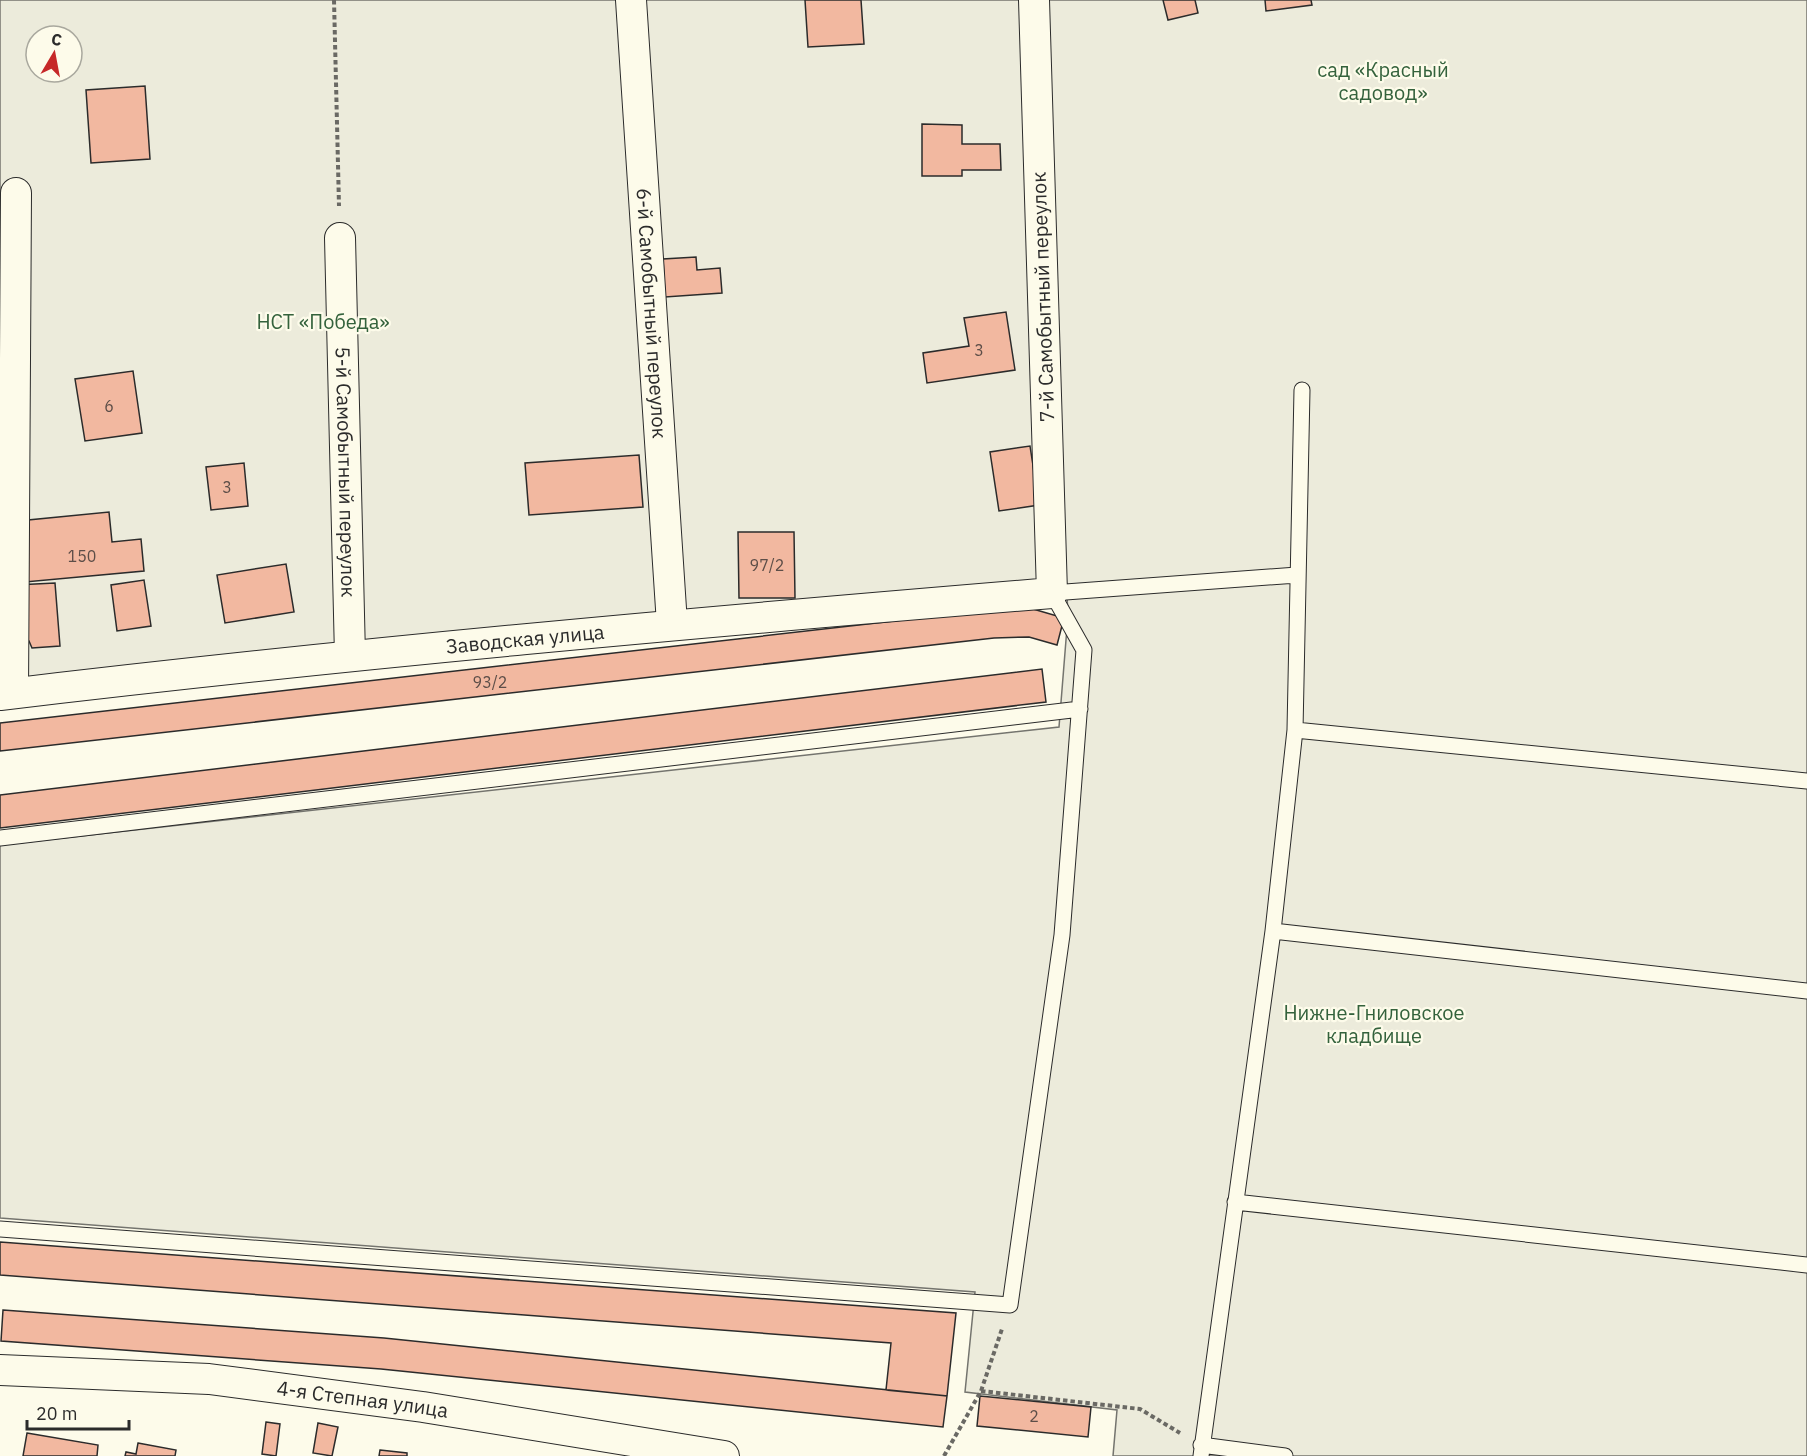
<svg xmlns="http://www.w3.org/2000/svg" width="1807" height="1456" viewBox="0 0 1807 1456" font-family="'IBM Plex Sans',sans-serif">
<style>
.green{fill:#ecebdb;stroke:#74746e;stroke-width:1.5;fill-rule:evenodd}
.building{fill:#f2b8a0;stroke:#2b2b2b;stroke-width:1.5}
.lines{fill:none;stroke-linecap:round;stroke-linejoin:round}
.lane-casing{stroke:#2b2b2b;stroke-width:17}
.street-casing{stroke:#2b2b2b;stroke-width:32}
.path{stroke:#6a6964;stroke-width:4;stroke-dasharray:4.5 3;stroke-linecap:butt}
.lane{stroke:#fdfbea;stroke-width:15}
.street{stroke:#fdfbea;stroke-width:30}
.labels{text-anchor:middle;stroke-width:4.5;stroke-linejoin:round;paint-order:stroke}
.number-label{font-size:16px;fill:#5d4e48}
.park-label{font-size:20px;fill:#34623c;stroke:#fdfbea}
.street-label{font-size:20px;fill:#2b2b2b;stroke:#fdfbea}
</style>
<rect width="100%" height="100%" fill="#fdfbea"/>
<path class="green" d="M0,0H1028L1045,579L0,688ZM36,36H72V72H36Z
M1041,0H1807V1456H1113L1117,1410L965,1392L975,1292L0,1218V845L1059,727L1068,615L1046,185Z"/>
<path class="building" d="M805,0H861L864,44L808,47Z
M1163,0H1195L1198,13L1168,20Z
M1265,0H1311L1312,5L1266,11Z
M145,86L150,159L91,163L86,90Z
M922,124L962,125V144H1000L1001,170H962V176H922Z
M696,257L697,270L720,268L722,293L665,297L663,259Z
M1006,312L1015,370L927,383L923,353L969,346L964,318Z
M133,371L142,433L85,441L75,379Z
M1030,446L1039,505L999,511L990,452Z
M639,455L643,507L529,515L525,463Z
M244,463L248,506L211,510L206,467Z
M109,512L112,542L141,539L144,571L25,582L18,521Z
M738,532H794L795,598H739Z
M286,564L294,612L225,623L217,575Z
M144,580L151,626L117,631L111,585Z
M55,583L60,646L32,648L29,641L19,642L15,585Z
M1033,609L1064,618L1057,645L1029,637L994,638L0,751V723L991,610Z
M1042,669L1046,702L0,828V795Z
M0,1242L956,1313L947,1396L886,1390L891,1343L0,1275Z
M3,1310L384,1338L947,1396L943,1427L381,1369L1,1341Z
M980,1396L1091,1407L1088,1437L977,1426Z
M266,1422L280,1424L276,1456L262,1454Z
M318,1423L338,1427L332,1456L313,1453Z
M27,1433L98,1445L97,1456H23Z
M138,1443L176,1450L175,1456H125L126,1452L136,1454Z
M380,1450L407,1453V1456H379Z"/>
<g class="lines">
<defs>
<path id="lane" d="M1295,730L1807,781
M0,838L1080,709
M1273,931L1807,991
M1235,1202L1807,1265
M0,1229L1010,1305L1062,935L1084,650L1052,593L1297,575
M1201,1445L1285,1456
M1201,1456L1273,931L1295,730L1302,390"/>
<g id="street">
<path id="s1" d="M631,0L672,624"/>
<path id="s2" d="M340,238L350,656"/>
<path d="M13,693L16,193"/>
<path id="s3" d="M0,695C350,653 701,622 1052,593L1034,0"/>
<path id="s4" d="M0,1370L209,1379L423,1407L724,1456"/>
</g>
</defs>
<use href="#lane" class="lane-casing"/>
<use href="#street" class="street-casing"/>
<path class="path" d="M334,0L339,206
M981,1391L1140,1409L1180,1433
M944,1456L981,1391L1002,1329"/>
<use href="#lane" class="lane"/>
<use href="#street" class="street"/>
</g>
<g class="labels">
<g class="number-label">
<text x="979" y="356">3</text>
<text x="109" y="412">6</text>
<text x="227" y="493">3</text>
<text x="82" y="562">150</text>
<text x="767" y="571">97/2</text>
<text x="490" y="688">93/2</text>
<text x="1034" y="1422">2</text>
</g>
<g class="park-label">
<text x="1383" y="77">сад «Красный<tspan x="1383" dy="23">садовод»</tspan></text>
<text x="323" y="329">НСТ «Победа»</text>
<text x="1374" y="1020">Нижне-Гниловское<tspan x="1374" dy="23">кладбище</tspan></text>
</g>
<g class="street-label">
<text transform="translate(1043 297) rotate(-92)" y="7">7-й Самобытный переулок</text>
<text dy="7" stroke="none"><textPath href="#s1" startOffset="314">6-й Самобытный переулок</textPath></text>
<text dy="7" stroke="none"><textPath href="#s2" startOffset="234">5-й Самобытный переулок</textPath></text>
<text dy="7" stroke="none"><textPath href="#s3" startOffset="528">Заводская улица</textPath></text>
<text dy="7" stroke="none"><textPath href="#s4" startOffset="364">4-я Степная улица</textPath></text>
</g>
</g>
<g transform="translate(54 54) rotate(10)"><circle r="28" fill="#fdfbea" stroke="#a9a89e" stroke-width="1.5"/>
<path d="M0-4.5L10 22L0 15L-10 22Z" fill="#c62828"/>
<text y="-9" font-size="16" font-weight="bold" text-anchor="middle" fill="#2b2b2b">С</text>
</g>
<path d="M27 1420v9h102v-9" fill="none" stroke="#2b2b2b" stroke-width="3"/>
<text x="36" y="1420" font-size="18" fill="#2b2b2b" stroke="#fdfbea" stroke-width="4.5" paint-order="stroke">20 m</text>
</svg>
